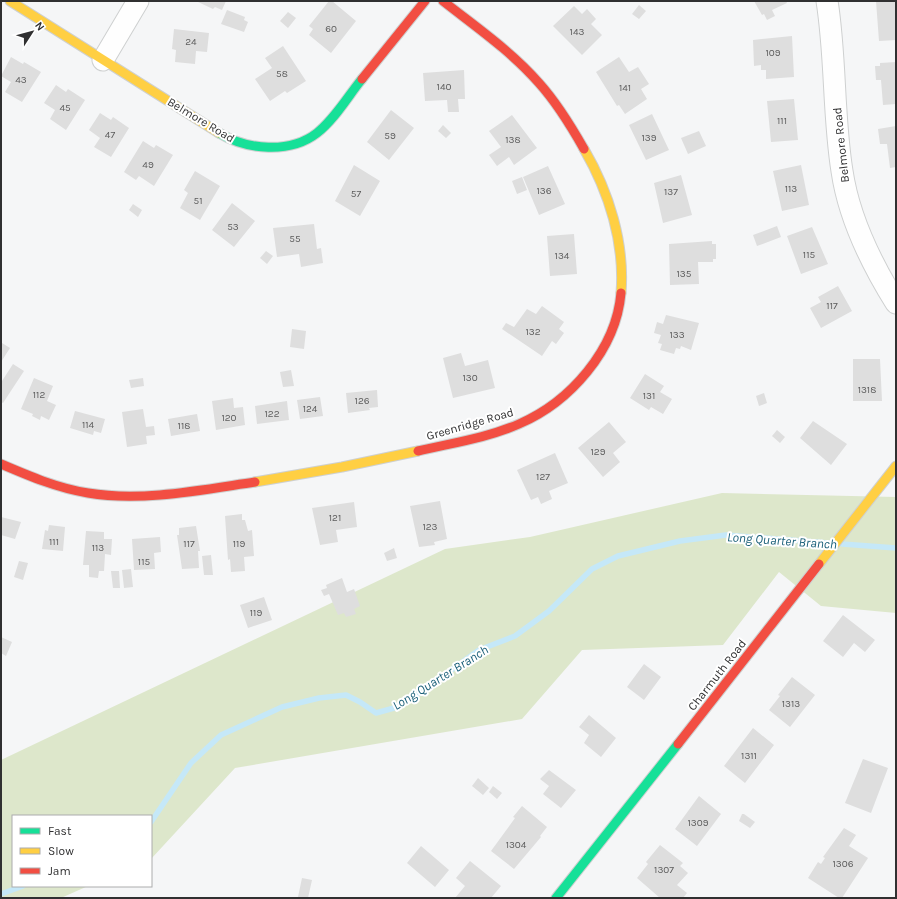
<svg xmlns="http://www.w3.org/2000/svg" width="897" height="899" viewBox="0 0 897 899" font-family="Karla,sans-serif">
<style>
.green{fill:#dde7cb}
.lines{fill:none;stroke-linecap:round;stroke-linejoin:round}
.stream{stroke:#c5e8f8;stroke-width:5.5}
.building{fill:#dedede}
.street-casing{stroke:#ced0d0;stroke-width:23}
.fast-casing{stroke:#ced0d0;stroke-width:11}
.slow-casing{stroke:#ced0d0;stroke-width:11}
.jam-casing{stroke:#ced0d0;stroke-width:11}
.street{stroke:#fefefe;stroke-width:21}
.fast{stroke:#16e098;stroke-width:9}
.slow{stroke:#ffcf43;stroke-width:9}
.jam{stroke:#f24e42;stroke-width:9}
.labels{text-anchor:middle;stroke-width:4;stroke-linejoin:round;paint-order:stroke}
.number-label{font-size:10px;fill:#5c5c5c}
.street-label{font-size:12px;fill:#303031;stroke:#fff}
.water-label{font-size:13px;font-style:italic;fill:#185e78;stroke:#fff}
</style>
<rect width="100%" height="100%" fill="#f5f6f7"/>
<path class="green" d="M722,493L896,497V613L821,606L779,572L723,645L582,650L522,719L235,768L151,859V816H13V886H88L61,898H1V760L445,549L530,537Z"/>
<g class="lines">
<path class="stream" d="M842,544L896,548
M151,822L191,763L221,735L282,707L319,698L346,695L360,702L376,713L394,708L418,694L479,650L515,636L549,611L592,569L618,556L680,541L726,535L828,543
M1,894L23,886"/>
</g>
<path class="building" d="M196,1H226L222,10L215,7L213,9Z
M329,1H332L356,21L331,53L309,35L313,29L309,26Z
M754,1H786L787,3L772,10L775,16L767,20L764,14L762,15Z
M876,1H896V40L879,41Z
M639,5L646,11L639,19L632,14Z
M574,6L582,14L587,9L596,19L591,24L602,35L582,55L553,26Z
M227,10L245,17L244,20L248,22L244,32L221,24Z
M288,12L296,18L288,28L280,21Z
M174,29L209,33L207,52L196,51L195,64L175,62L176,50L172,49Z
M792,36L794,77L766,79V70H761V65L754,66L753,40Z
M283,46L306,81L287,93L285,91L270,101L255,79L272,68L265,58Z
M11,57L23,64L24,62L41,72L22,102L5,92L11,82L1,76Z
M619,57L629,72L638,67L649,84L641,89L647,99L625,114L619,105L617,106L596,72Z
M896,62V104L883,105L881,80H876L875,66H880V63Z
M464,70L465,99H458L459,112H448L447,100L425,101L423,73Z
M56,85L66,92L68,89L85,100L66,130L50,119L55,110L44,103Z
M794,99L798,140L771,142L767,101Z
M391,110L414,128L389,160L367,142Z
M100,113L111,120L113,117L129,128L111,157L94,147L100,138L89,130Z
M652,114L669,150L646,160L629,125Z
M512,115L537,148L514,165L509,157L497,166L489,155L501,147L489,131Z
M443,125L451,133L446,138L438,131Z
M896,126V167L890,168L887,144H880L878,129Z
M699,131L706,146L688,154L681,138Z
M143,141L154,148L156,145L173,155L154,186L139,176L136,180L124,172Z
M354,165L380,181L360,216L335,201Z
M801,165L809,205L782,211L773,171Z
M548,166L565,204L539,215L523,177Z
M195,171L220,186L200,220L180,208L188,193L184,190Z
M681,175L692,215L663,223L654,183Z
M522,177L527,190L517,194L512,181Z
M232,203L255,221L234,247L212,230Z
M133,204L142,210L138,217L129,210Z
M314,224L317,249L321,248L323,263L301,267L299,254L277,257L273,228Z
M777,226L781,237L757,246L753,235Z
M812,227L828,264L801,274L787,236Z
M574,234L577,274L550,276L547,236Z
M712,241V244H716V259H713V262H698L699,284L670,285L669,244Z
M266,251L273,256L267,264L260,258Z
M838,286L852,311L821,328L810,308L821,302L818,297Z
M542,306L564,322L559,329L564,333L556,344L552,341L542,356L502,329L506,323L514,327L527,309L536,314Z
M666,315L699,323L691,350L681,346L680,349L676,348L674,354L660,350L662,344L658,343L661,335L654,333L657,322L663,324Z
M292,329L306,331L304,349L290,347Z
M2,343L10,348L1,362V345Z
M461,353L465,366L488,360L495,388L453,398L443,358Z
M853,359H880L882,401H853Z
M13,364L24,371L3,403L1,402V380L2,381Z
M291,370L294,386L283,387L280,372Z
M645,374L664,386L660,392L672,399L663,414L651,407L649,410L630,398Z
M34,378L53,386L47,401L56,405L49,420L41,416L40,420L32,416L33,414L21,409Z
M143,378L144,386L131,388L129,380Z
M377,390L378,407L369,408L370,410L348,413L346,393Z
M764,393L767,403L759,406L756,396Z
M320,397L323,416L300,419L297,400Z
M233,398L234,408L243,407L245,425L216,430L212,401Z
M287,401L289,420L257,424L255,406Z
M143,409L146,427L154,426L155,435L146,436L147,444L127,447L122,412Z
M75,411L105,419L101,433L94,431L93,435L70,428Z
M197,414L200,431L171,436L168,419Z
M813,421L847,444L831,465L800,438Z
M609,422L626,442L613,453L620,462L603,477L578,448Z
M777,430L785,437L780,443L772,436Z
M555,453L568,483L549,491L552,499L541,504L538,497L531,500L517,470Z
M440,501L447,539L434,542L435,545L419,547L410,506Z
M354,502L357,527L336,530L338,542L320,545L312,508Z
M242,514V520H245L248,531L252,530L254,556L244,557L245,571L231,572L230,559L228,560L225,516Z
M1,517L21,522L15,539L1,535Z
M49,525L65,527L63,551L42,549L45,530L48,531Z
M196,526L200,551H198L199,568L182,569L177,535H179V528Z
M86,531L104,532V539H112L111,555L105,554L104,571H99L98,578L89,577V565H83Z
M160,537L161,552L154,553L155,569L134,570L132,539Z
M394,548L397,558L387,561L384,553Z
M211,555L213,575H204L202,556Z
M19,561L28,563L23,580L14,577Z
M131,569L133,587L124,588L122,570Z
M111,571H119L120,588H113Z
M342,578L347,592L354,589L360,606L354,609L356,614L346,617L344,613L338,615L329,594L324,596L321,590L327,588L326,585Z
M264,597L272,620L248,628L240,605Z
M843,615L875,640L865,652L854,643L843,657L823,641Z
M1,637L12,642L6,656L1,653Z
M644,664L661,677L644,700L627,687Z
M792,677L815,695L790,727L769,710L780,696L778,695Z
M589,715L616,738L601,757L584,743L589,735L579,727Z
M753,728L774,745L745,783L724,766Z
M863,759L888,768L871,813L845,803Z
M549,770L576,790L561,808L543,794L549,786L540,779Z
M478,778L489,788L483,795L472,786Z
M493,786L502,793L497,799L489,792Z
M699,796L721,814L697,846L675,829Z
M522,806L547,827L540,836L541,837L514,869L491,851L515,818L513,817Z
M742,814H744L755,822L750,828L739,821Z
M844,828L856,835L849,846L868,858L842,898H839L808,878L818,862L821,864L825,858L823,857Z
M660,845L683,863L680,866L688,873L677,885L687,893L683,898H660L637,878L648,864L646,862Z
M421,846L449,870L435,887L407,863Z
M470,861L501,886L491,898H455L465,886L456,878Z
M302,878L312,880L308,898L298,897Z"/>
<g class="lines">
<defs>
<path id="street" d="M827,1C836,57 833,115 842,171C849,219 871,263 896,303
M103,60L138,1"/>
<path id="fast" d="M219,133C247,150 290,154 317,133C335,119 348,96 362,79
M556,898L678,744"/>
<path id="slow" d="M10,1L219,133
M584,149C609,192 625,243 621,293
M255,482L342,467L418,451
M819,564L896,466"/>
<path id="jam" d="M443,1C476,27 511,51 539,83C557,103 571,126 584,149
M362,79L425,1
M418,451C452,443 487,438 519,424C570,402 616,350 621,293
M1,464C29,476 57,488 88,493C142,502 201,490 255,482
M678,744L819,564"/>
</defs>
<use href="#street" class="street-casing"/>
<use href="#fast" class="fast-casing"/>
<use href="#slow" class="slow-casing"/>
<use href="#jam" class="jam-casing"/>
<use href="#street" class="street"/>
<use href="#fast" class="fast"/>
<use href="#slow" class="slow"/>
<use href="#jam" class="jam"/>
</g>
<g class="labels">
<g class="number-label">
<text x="331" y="32">60</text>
<text x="577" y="35">143</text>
<text x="191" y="45">24</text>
<text x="773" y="56">109</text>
<text x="282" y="77">58</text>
<text x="21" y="83">43</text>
<text x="444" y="90">140</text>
<text x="625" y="91">141</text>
<text x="65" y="111">45</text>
<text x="782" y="124">111</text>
<text x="110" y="138">47</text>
<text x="390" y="139">59</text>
<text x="649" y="141">139</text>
<text x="513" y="143">138</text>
<text x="148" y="168">49</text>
<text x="791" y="192">113</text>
<text x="544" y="194">136</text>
<text x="671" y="195">137</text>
<text x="356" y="197">57</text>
<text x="198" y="204">51</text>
<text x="233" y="230">53</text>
<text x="295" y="242">55</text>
<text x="809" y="258">115</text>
<text x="562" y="259">134</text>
<text x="684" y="277">135</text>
<text x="832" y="309">117</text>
<text x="533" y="335">132</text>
<text x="677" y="338">133</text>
<text x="470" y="381">130</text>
<text x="867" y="393">1318</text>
<text x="39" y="398">112</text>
<text x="649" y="399">131</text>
<text x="362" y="404">126</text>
<text x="310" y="412">124</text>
<text x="272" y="417">122</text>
<text x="229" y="421">120</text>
<text x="88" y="428">114</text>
<text x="184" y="429">118</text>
<text x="598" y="455">129</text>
<text x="543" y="480">127</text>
<text x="335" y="521">121</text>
<text x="430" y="530">123</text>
<text x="54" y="545">111</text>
<text x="189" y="547">117</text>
<text x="239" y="547">119</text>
<text x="98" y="551">113</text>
<text x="144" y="565">115</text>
<text x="256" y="616">119</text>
<text x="791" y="707">1313</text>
<text x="749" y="759">1311</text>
<text x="698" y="826">1309</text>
<text x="516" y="848">1304</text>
<text x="843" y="867">1306</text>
<text x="664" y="873">1307</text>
</g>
<g class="street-label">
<text transform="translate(201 120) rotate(31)" y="4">Belmore Road</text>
<text transform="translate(841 145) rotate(-96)" y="4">Belmore Road</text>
<text transform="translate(470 424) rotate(-16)" y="4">Greenridge Road</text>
<text transform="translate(717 675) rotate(-52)" y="4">Charmuth Road</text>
</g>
<g class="water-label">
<text transform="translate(782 540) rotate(4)" y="5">Long Quarter Branch</text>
<text transform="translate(440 677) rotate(-32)" y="5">Long Quarter Branch</text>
</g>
</g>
<rect width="897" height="899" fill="none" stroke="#303031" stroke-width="4"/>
<rect x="12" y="815" width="140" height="72" fill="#ffffff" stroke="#acacad"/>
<rect x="20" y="828" width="20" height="6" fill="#16e098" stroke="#acacad"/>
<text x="48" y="835" font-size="12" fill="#303031">Fast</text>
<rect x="20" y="848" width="20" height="6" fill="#ffcf43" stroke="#acacad"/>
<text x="48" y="855" font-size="12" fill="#303031">Slow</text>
<rect x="20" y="868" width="20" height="6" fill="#f24e42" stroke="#acacad"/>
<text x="48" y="875" font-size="12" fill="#303031">Jam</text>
<g transform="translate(32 32) rotate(54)" stroke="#ffffff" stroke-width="3" paint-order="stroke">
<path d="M0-3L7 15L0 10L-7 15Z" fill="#303031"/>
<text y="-6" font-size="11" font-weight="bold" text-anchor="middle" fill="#303031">N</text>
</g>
</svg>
